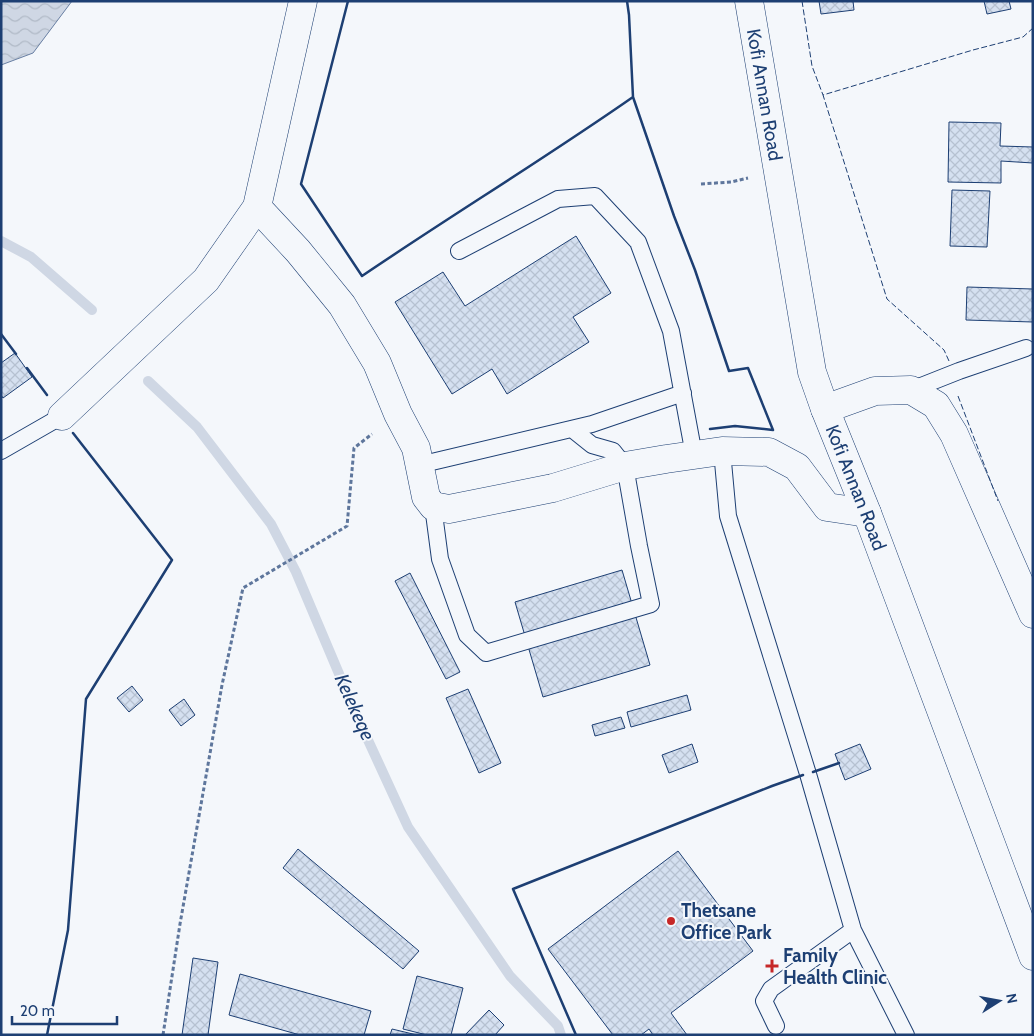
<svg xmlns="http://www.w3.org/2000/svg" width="1034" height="1036" font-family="Cabin,sans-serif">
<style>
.water{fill:url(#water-waves);stroke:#687fa3}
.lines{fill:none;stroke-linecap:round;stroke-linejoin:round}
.stream{stroke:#cfd7e4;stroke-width:10}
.building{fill:url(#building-cross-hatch);stroke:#1d3f73}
.service-casing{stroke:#1d3f73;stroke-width:18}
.minor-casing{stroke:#1d3f73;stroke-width:29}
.primary-casing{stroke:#1d3f73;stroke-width:29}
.path{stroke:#5e769c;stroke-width:3;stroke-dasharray:4 2.5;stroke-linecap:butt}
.service{stroke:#f4f7fb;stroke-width:16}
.minor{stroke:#f4f7fb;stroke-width:28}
.primary{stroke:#f4f7fb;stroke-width:28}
.fence{stroke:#1d3f73;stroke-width:1;stroke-dasharray:6 2.5;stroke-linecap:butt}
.wall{stroke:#1d3f73;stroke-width:2.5}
.poi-dot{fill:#c62828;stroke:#f4f7fb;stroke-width:2}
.labels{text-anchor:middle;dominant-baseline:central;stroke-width:4;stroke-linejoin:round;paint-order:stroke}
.street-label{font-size:19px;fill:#1d3f73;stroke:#f4f7fb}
.poi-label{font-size:19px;font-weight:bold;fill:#1d3f73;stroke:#f4f7fb;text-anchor:start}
.water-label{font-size:20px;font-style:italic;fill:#1d3f73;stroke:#f4f7fb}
</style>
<defs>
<pattern id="water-waves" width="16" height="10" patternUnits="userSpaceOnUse" patternTransform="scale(1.25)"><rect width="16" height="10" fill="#cfd7e4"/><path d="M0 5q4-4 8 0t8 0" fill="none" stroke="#b1bac7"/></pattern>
<pattern id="building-cross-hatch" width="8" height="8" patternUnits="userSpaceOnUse" patternTransform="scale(1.25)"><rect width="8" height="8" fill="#d5e0f0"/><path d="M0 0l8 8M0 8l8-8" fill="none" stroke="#b6c1d1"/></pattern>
</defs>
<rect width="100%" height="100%" fill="#f4f7fb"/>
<!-- water -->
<path class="water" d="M1,1H72L33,53L1,65Z"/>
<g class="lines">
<!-- stream -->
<path class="stream" d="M1,241L31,257L92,310
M148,381L197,427L271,524L296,572L356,714L408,827L510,976L558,1026L561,1035"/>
</g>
<!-- building -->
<path class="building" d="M819,1H853L854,10L821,14Z
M984,1H1009L1011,9L987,14Z
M949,122L1001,123L1000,146L1033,147V163L1001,161V183L948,182Z
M952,190L990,191L987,247L950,246Z
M576,236L611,293L573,317L589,342L507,394L492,369L452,394L395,302L443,272L465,306Z
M967,287L1033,289V322L966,320Z
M15,353L32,377L3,398L1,395V363Z
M622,570L650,665L543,697L515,602Z
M410,573L460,672L446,679L395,581Z
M132,686L143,700L129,712L117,698Z
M468,689L501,763L479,773L446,698Z
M687,695L691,710L631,727L627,712Z
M184,699L195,715L181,726L169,710Z
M621,717L625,728L595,736L592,725Z
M692,744L698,762L669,773L662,755Z
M860,744L871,769L845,780L835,754Z
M298,849L419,951L403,969L283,868Z
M678,851L753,951L671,1013L687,1035H653L649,1029L641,1035H613L548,949Z
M193,958L218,962L208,1035H182Z
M240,974L371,1011L364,1035H300L229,1015Z
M417,976L463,988L451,1035H427L403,1029Z
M489,1010L504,1025L495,1035H465Z
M392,1029L417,1035H390Z"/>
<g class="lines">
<defs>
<path id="service" d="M459,251L558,199L595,196L638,242L671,331L694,455
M911,390L959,371L1026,348
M1,451L62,416
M722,451L728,516L808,774L853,930L906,1035
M419,465L592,424L683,393
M433,506L440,559L467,635L486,653L651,604L639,546L625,466L613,451L592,445L572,429
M776,1026L764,1001L771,989L853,930"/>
<path id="minor" d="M257,207L298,251L342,305L377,363L398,414L416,448L426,497L433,506L449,509L553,488L625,466L666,459L722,451L769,452L797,467L827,507L867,513
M825,409L875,391L911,390L936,405L954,434L1033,614
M62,416L206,280L257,207L303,1"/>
<g id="primary">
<path id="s1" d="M749,1L812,372L825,409L867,513L1033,956"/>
</g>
</defs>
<!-- service casing -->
<use href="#service" class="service-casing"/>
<!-- minor casing -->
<use href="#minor" class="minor-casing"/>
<!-- primary casing -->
<use href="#primary" class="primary-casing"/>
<!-- path -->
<path class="path" d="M701,184L731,182L748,178
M163,1035L180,924L222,685L243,588L347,526L354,448L372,434"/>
<!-- service -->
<use href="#service" class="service"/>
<!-- minor -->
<use href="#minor" class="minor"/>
<!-- primary -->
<use href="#primary" class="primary"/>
<!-- fence -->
<path class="fence" d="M802,1L812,66L823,95
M949,361L944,350L887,299L823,95L973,50L1023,37L1033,28
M958,396L998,501"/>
<!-- wall -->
<path class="wall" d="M348,1L301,184L362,276C452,215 544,159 633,97L629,15L627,1
M633,97L674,216L695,270L729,371L748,368L773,430L735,426L710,429
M1,334L16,354
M27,368L47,395
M813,772L839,763
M47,1035L68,930L86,699L172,560L73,433
M576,1035L513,889L772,786L803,775"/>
</g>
<!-- markers -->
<g class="poi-dot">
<circle cx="671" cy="921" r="5"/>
<path d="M769.5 958.5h5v5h5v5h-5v5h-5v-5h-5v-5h5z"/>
</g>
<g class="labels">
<!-- street labels -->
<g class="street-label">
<text stroke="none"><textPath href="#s1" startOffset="95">Kofi Annan Road</textPath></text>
<text stroke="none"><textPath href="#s1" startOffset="500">Kofi Annan Road</textPath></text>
</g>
<!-- poi labels -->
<g class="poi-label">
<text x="681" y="910">Thetsane<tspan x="681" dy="22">Office Park</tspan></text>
<text x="783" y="955">Family<tspan x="783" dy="22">Health Clinic</tspan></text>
</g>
<!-- water labels -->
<g class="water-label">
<text transform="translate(355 707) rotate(66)">Kelekeqe</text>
</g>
</g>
<!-- border -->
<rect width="1034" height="1036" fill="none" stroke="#1d3f73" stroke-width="5"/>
<!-- north arrow -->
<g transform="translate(999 1001) rotate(79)" stroke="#f4f7fb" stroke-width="4" paint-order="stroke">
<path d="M0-4L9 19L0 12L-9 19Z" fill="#1d3f73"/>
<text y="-8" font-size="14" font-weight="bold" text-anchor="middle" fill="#1d3f73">N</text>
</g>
<!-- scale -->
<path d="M12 1016v8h105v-8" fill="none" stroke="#1d3f73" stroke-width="2.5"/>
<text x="20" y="1016" font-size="15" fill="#1d3f73" stroke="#f4f7fb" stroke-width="4" paint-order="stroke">20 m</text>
</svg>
